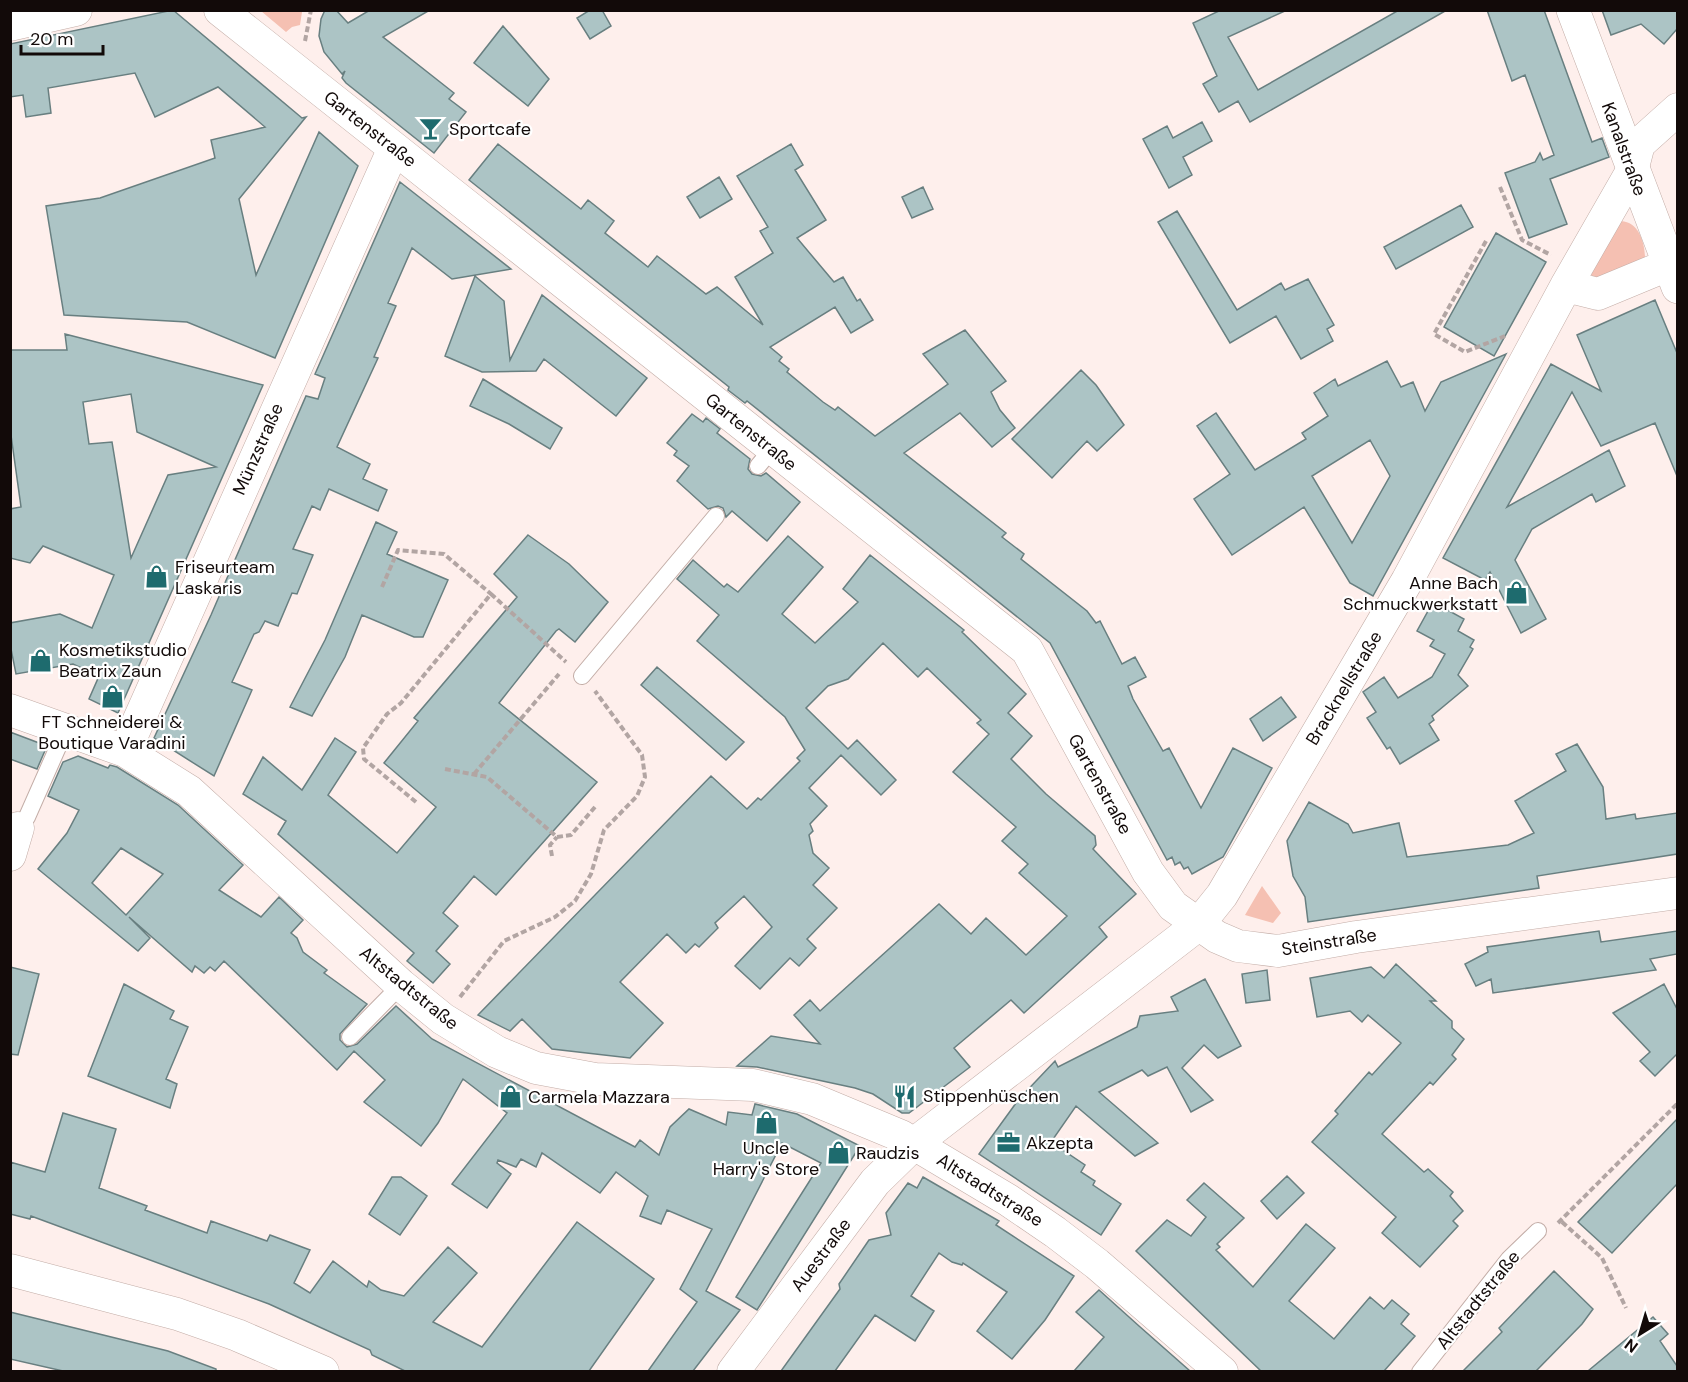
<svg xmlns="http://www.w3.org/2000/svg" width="1688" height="1382" font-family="'DM Sans',sans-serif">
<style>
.green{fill:#f5c0b2}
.building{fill:#acc4c5;stroke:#687f80;stroke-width:1.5;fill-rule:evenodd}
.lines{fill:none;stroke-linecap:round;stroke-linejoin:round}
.lane-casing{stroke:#c3ada7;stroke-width:18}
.street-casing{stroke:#c3ada7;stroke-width:33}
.secondary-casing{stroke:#c3ada7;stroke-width:34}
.path{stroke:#b2a5a3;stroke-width:4;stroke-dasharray:6 3;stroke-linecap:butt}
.lane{stroke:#fff;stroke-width:16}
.street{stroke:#fff;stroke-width:32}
.secondary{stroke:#fff;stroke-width:33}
.labels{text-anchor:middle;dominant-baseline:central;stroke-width:4.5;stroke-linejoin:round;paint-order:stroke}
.street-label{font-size:18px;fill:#120a09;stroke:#fff}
.poi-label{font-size:18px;fill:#120a09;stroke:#fff;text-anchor:start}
</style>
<rect width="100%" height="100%" fill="#feefec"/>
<!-- green -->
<path class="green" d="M261,11H300L302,12L300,25L292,27L286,32Z
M1621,221C1639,222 1645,243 1645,258L1600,283L1592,279L1591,273L1615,224Z
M1262,886L1281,913L1273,923L1245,915Z"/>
<!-- building -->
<path class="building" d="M173,10L302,118L306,117L239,199L256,275L319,132L358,166L275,358L187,322L64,315L46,206L100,198L215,158L211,140L265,127L218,87L155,117L135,73L48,88L51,113L26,117L23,95L10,97V44Z
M325,10H336L348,23L370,10H430L383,37L454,93L449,99L466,112L434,153L346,83L342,78L345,71L342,74L324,52L319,36L321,19Z
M590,10H602L611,26L590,39L577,18Z
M1221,10H1287L1228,37L1258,90L1399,10H1447L1250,122L1238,101L1219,112L1203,84L1217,76L1193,23Z
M1487,10H1544L1592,142L1602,138L1609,157L1550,179L1567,224L1529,238L1505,173L1535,162L1540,153L1543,160L1554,155L1525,75L1512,81Z
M1602,10H1677V29L1664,44L1641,24L1611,35Z
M503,26L549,79L528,106L474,63Z
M1202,122L1212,141L1183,157L1192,175L1169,188L1143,139L1167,126L1173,138Z
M498,144L581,209L588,200L614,221L605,233L648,267L657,256L706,294L717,287L763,325L735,277L773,253L760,231L768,227L737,176L791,144L803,165L795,170L826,220L797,238L834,282L843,277L857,301L860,299L873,320L851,333L835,307L770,347L782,357L779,361L789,369L787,372L823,402L835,410L838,407L875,436L948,384L923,354L965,330L1006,381L991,392L1000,410L1015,428L992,447L960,413L904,453L1006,533L1002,537L1024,554L1021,559L1087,611L1096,623L1100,621L1122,664L1135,657L1146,677L1128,686L1133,699L1163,751L1169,748L1201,808L1233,748L1272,768L1223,857L1192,874L1188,867L1184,869L1180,862L1175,865L1172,857L1167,860L1050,643L747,401L745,403L728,390L729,387L469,180Z
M719,177L732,199L700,218L687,197Z
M400,182L511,269L452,279L412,248L388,303L396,306L374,357L378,358L337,447L370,464L363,479L387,490L378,511L329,489L320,510L312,506L293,549L313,555L297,594L292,593L278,626L265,621L259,632L254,634L232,682L252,690L214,776L154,738L211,615L306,396L318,399L325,378L315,374Z
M923,187L933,209L912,218L902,197Z
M1461,205L1473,227L1396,269L1384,247Z
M1177,211L1237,310L1281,283L1285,290L1308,279L1334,325L1327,329L1333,341L1301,359L1276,316L1230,343L1158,222Z
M1496,233L1546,262L1494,356L1444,327Z
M475,276L504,301L510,360L542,295L647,378L616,416L544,359L536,371L482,372L445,356Z
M1655,300L1677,353V476L1655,423L1601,446L1572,392L1507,507L1609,450L1625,486L1596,502L1592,494L1532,529L1515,560L1546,619L1521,633L1490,572L1485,580L1443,558L1551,364L1601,391L1577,335Z
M65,334L263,385L118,713L89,699L99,676L73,664L16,674L10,644V623L60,614L92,628L114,575L43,546L30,563L10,558V509L21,507L10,428V350H67ZM131,394L137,432L216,467L168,475L131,558L112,442L89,444L83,402Z
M1506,354L1373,596L1350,583L1304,507L1232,555L1194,499L1230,474L1197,426L1216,413L1255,470L1306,439L1302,433L1328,416L1314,393L1335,379L1338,386L1387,361L1401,387L1413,382L1425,411L1441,382ZM1370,440L1390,476L1352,543L1312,476Z
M1081,370L1096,385L1124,425L1097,451L1087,441L1052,478L1012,439Z
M483,379L562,428L550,449L509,424L470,406Z
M692,414L703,422L706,418L720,429L717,433L750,459L748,469L752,474L761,476L766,473L800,502L767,541L732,511L726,517L723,508L718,506L708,509L677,481L689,466L674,455L677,451L667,443Z
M376,522L397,532L387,554L448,580L423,637H414L362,615L345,657L312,716L290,707L325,640Z
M528,535L569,564L608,602L575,642L559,629L556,631L499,703L597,782L496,895L474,876L443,913L458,926L436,951L450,964L433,983L407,961L414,953L278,834L286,821L243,794L263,757L302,790L335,738L356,752L328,795L397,853L436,807L384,763L418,721L414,718L517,597L494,574Z
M788,536L823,567L782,614L815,643L858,602L843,589L870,555L964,630L962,632L1026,694L1008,713L1032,736L1011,759L1046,794L1095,836L1096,845L1093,849L1136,894L1099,927L1107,937L1024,1013L1011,1000L954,1048L970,1067L909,1113H902L873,1094L855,1088L757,1067L737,1066L771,1036L820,1044L794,1015L810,1000L820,1011L939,904L971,934L986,918L1026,955L1067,916L1019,873L1028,864L1002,841L1016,827L953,772L989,734L977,723L981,720L927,668L918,677L883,643L848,679L828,686L806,708L848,749L857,740L896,780L881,795L841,755L809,788L827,806L810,824L813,831L809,835L813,853L829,868L813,885L837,908L807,939L816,948L799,966L790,958L760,989L735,966L772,927L744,896L715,923L718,928L699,947L695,944L686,953L667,934L620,982L663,1023L630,1058L552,1049L522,1019L510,1031L478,1015L711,776L747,809L758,798L761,800L800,761L797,758L805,750L785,717L697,641L719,615L677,579L693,560L724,587L727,584L738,592Z
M1433,602L1464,619L1458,631L1474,640L1470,647L1473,649L1458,675L1468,686L1432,716L1434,720L1429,724L1439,740L1400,764L1390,747L1387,749L1367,718L1376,712L1363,692L1384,677L1398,698L1432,677L1445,654L1430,646L1434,640L1417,631Z
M657,667L744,742L726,760L641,685Z
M1281,697L1296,717L1263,741L1250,719Z
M10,732L47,746L37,769L10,759Z
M1577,744L1603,787L1606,819L1635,814L1636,819L1677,813V854L1537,876L1539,888L1308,922L1305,897L1293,876L1287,841L1309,802L1348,824L1353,833L1399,823L1407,857L1508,845L1534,833L1515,801L1566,771L1556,754Z
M78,756L108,768L110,765L117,767L178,805L243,865L219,890L261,917L279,897L303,920L291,933L297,938L303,952L327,970L324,973L367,1004L340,1034V1040L347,1047L357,1044L396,1006L432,1039L635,1147L640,1140L659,1155L670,1127L689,1109L726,1125L728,1112L752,1115L755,1104L797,1114L860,1146L757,1310L736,1297L821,1163L782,1143L706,1291L740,1310L693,1371H648L697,1302L680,1289L712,1229L667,1210L661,1224L640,1216L648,1196L616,1172L600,1193L542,1153L536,1167L521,1159L516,1167L498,1160L497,1163L511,1174L487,1208L452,1184L507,1113L463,1079L438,1123L421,1146L364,1102L385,1080L354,1051L337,1070L224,961L215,971L210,967L204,973L195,966L192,972L129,917L150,938L138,951L38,869L67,833L79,810L48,796L63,762ZM121,848L163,874L126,915L92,883Z
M1599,931L1601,942L1677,931V954L1650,959L1656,970L1493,993L1491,979L1476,986L1465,964L1488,952L1487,947Z
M1396,964L1436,1001H1430L1452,1021V1028L1464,1039L1452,1055L1456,1059L1433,1085L1430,1082L1382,1134L1424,1172L1428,1169L1453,1192L1450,1196L1463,1211L1453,1221L1458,1226L1420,1267L1382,1233L1396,1217L1312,1142L1338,1114L1335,1111L1369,1072L1372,1075L1401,1043L1368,1015L1362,1022L1350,1011L1317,1017L1310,978L1371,967L1384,978Z
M10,967L39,974L18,1055L10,1054Z
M1267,970L1270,1000L1246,1003L1242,974Z
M1205,979L1241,1046L1218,1058L1204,1045L1182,1068L1213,1100L1191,1112L1167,1067L1148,1076L1142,1070L1099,1092L1158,1143L1135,1156L1076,1106L1051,1142L1085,1165L1081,1172L1095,1181L1093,1185L1121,1204L1101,1235L979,1154L1019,1099L1055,1061L1058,1067L1137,1027L1140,1016L1178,1011L1171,997Z
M124,984L174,1011L170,1019L188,1027L166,1079L177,1084L170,1108L88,1076Z
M1664,984L1677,1009V1054L1655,1076L1640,1061L1650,1052L1613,1013Z
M63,1113L116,1129L99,1188L147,1206L145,1210L207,1233L211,1221L267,1241L270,1235L310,1250L294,1283L310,1293L333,1261L367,1287L369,1281L381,1290L404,1296L448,1247L477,1273L433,1322L482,1347L577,1222L654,1279L589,1371H405L372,1355L370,1350L269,1304L31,1216L30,1219L10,1214V1162L45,1172Z
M1677,1119V1184L1612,1253L1578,1222Z
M1287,1176L1304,1193L1277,1219L1261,1201Z
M392,1177H401L427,1196L400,1235L369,1214Z
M923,1177L999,1221L996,1225L1074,1276L1045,1320L1012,1359L977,1331L1007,1292L963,1263L962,1265L952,1262L939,1253L911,1296L934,1311L915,1341L875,1315L835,1371H781L840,1289L839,1284L869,1240L891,1235L886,1213L908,1183L917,1188Z
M1204,1183L1244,1218L1217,1244L1220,1247L1216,1250L1253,1287L1306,1224L1335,1248L1289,1301L1334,1339L1370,1297L1384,1309L1392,1300L1409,1314L1401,1324L1415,1336L1384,1371H1261L1136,1251L1167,1220L1191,1236L1206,1217L1187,1200Z
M1554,1271L1593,1309L1582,1324L1536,1371H1463L1502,1332L1499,1328Z
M1099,1290L1139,1326L1190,1371H1074L1104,1337L1076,1312Z
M10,1312L168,1351L216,1369V1371H63L10,1359Z
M1653,1317L1668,1334L1660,1341L1677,1366V1371H1588Z"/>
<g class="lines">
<defs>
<path id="lane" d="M758,466L772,449
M582,676L716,516
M18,828L27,817L65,731
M350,1037L401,985
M1420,1372L1509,1259L1538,1231"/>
<path id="street" d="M220,10L1027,650L1148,872L1173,906L1217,937L1238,946L1278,951L1356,937L1678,893
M10,25L76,10
M1566,286L1598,294L1668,265
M10,710L125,751L189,791L401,985L443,1019L497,1052L536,1068L595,1079L753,1085L812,1099L901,1136L1008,1200L1055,1232L1097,1264L1222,1372
M125,751L394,148
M10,855L18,828
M10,1270L177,1314L237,1335L323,1372
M733,1372L875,1182L915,1143L1198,925L1222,895L1407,581L1566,286L1632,171L1639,144L1678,109"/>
<path id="secondary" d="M1573,10L1678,287"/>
</defs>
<!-- lane casing -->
<use href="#lane" class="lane-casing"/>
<!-- street casing -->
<use href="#street" class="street-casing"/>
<!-- secondary casing -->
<use href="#secondary" class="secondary-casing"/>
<!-- path -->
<path class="path" d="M305,41L311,10
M1500,187L1522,240L1551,255
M1486,241L1434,334L1465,352L1505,336
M382,587L398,550L444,554L491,594
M445,769L487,777L557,837L571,835L595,807
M474,774L559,674
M416,802L364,759L363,748L387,714L401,703L491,594L566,662
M552,856L550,845L557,837
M460,997L504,941L555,917L575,901L591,874L604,830L637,796L645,777L642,755L595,691
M1562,1222L1602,1258L1626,1308
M1558,1223L1678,1103"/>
<!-- lane -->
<use href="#lane" class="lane"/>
<!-- street -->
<use href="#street" class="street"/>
<!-- secondary -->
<use href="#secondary" class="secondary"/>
</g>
<!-- icons -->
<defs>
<symbol id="bar-bare" viewBox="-9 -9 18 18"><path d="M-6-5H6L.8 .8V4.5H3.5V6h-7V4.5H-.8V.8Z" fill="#1e6b6e" stroke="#fff" stroke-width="2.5" paint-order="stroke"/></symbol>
<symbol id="shop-bare" viewBox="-9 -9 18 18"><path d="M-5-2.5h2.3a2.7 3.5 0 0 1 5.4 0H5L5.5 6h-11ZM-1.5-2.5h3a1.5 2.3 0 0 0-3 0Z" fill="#1e6b6e" stroke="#fff" stroke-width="2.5" paint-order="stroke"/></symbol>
<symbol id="restaurant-bare" viewBox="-9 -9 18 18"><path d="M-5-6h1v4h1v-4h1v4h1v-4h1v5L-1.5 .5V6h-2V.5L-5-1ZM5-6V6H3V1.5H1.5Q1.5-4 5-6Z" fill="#1e6b6e" stroke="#fff" stroke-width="2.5" paint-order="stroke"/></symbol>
<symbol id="office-bare" viewBox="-9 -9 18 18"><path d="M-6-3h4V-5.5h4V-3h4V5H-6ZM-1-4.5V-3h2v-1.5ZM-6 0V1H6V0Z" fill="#1e6b6e" stroke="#fff" stroke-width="2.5" paint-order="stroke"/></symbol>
</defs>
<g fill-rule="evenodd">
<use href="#bar-bare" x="414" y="112" width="33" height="33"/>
<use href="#shop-bare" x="140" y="560" width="33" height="33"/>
<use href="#shop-bare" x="1500" y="576" width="33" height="33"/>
<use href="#shop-bare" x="24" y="644" width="33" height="33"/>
<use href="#shop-bare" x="96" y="680" width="33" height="33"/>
<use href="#restaurant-bare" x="888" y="1080" width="33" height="33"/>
<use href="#shop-bare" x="494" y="1080" width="33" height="33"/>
<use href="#shop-bare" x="750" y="1106" width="33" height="33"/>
<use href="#office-bare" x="992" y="1126" width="33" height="33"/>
<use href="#shop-bare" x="822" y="1136" width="33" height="33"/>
</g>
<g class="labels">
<!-- street labels -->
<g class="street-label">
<text transform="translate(370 129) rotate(38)">Gartenstraße</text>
<text transform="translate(1624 149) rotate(70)">Kanalstraße</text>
<text transform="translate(751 432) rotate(39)">Gartenstraße</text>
<text transform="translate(258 449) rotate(-66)">Münzstraße</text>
<text transform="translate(1344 688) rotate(-59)">Bracknellstraße</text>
<text transform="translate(1100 784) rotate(61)">Gartenstraße</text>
<text transform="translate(1329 942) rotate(-9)">Steinstraße</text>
<text transform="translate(409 988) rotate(39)">Altstadtstraße</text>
<text transform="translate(990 1190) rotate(32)">Altstadtstraße</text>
<text transform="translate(821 1255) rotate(-53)">Auestraße</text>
<text transform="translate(1478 1300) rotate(-51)">Altstadtstraße</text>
</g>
<!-- poi labels -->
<g class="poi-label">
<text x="449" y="129">Sportcafe</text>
<text x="175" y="567">Friseurteam<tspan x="175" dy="21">Laskaris</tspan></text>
<text x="1498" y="583" text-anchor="end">Anne Bach<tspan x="1498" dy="21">Schmuckwerkstatt</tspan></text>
<text x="59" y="650">Kosmetikstudio<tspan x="59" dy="21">Beatrix Zaun</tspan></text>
<text x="112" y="722" text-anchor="middle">FT Schneiderei &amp;<tspan x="112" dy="21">Boutique Varadini</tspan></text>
<text x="923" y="1096">Stippenhüschen</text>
<text x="528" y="1097">Carmela Mazzara</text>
<text x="1026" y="1143">Akzepta</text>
<text x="766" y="1148" text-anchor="middle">Uncle<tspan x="766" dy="21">Harry's Store</tspan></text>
<text x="856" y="1153">Raudzis</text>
</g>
</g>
<!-- border -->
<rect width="1688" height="1382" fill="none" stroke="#120a09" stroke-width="24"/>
<!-- north arrow -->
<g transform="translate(1640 1334) rotate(217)" stroke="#ffffff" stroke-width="4.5" paint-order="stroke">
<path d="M0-4.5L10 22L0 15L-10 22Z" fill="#120a09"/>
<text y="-9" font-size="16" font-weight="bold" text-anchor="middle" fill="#120a09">N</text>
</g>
<!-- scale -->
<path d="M21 45v9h82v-9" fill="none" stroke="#120a09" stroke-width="3"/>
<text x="30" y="45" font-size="18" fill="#120a09" stroke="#ffffff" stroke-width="4.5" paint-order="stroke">20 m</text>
</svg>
